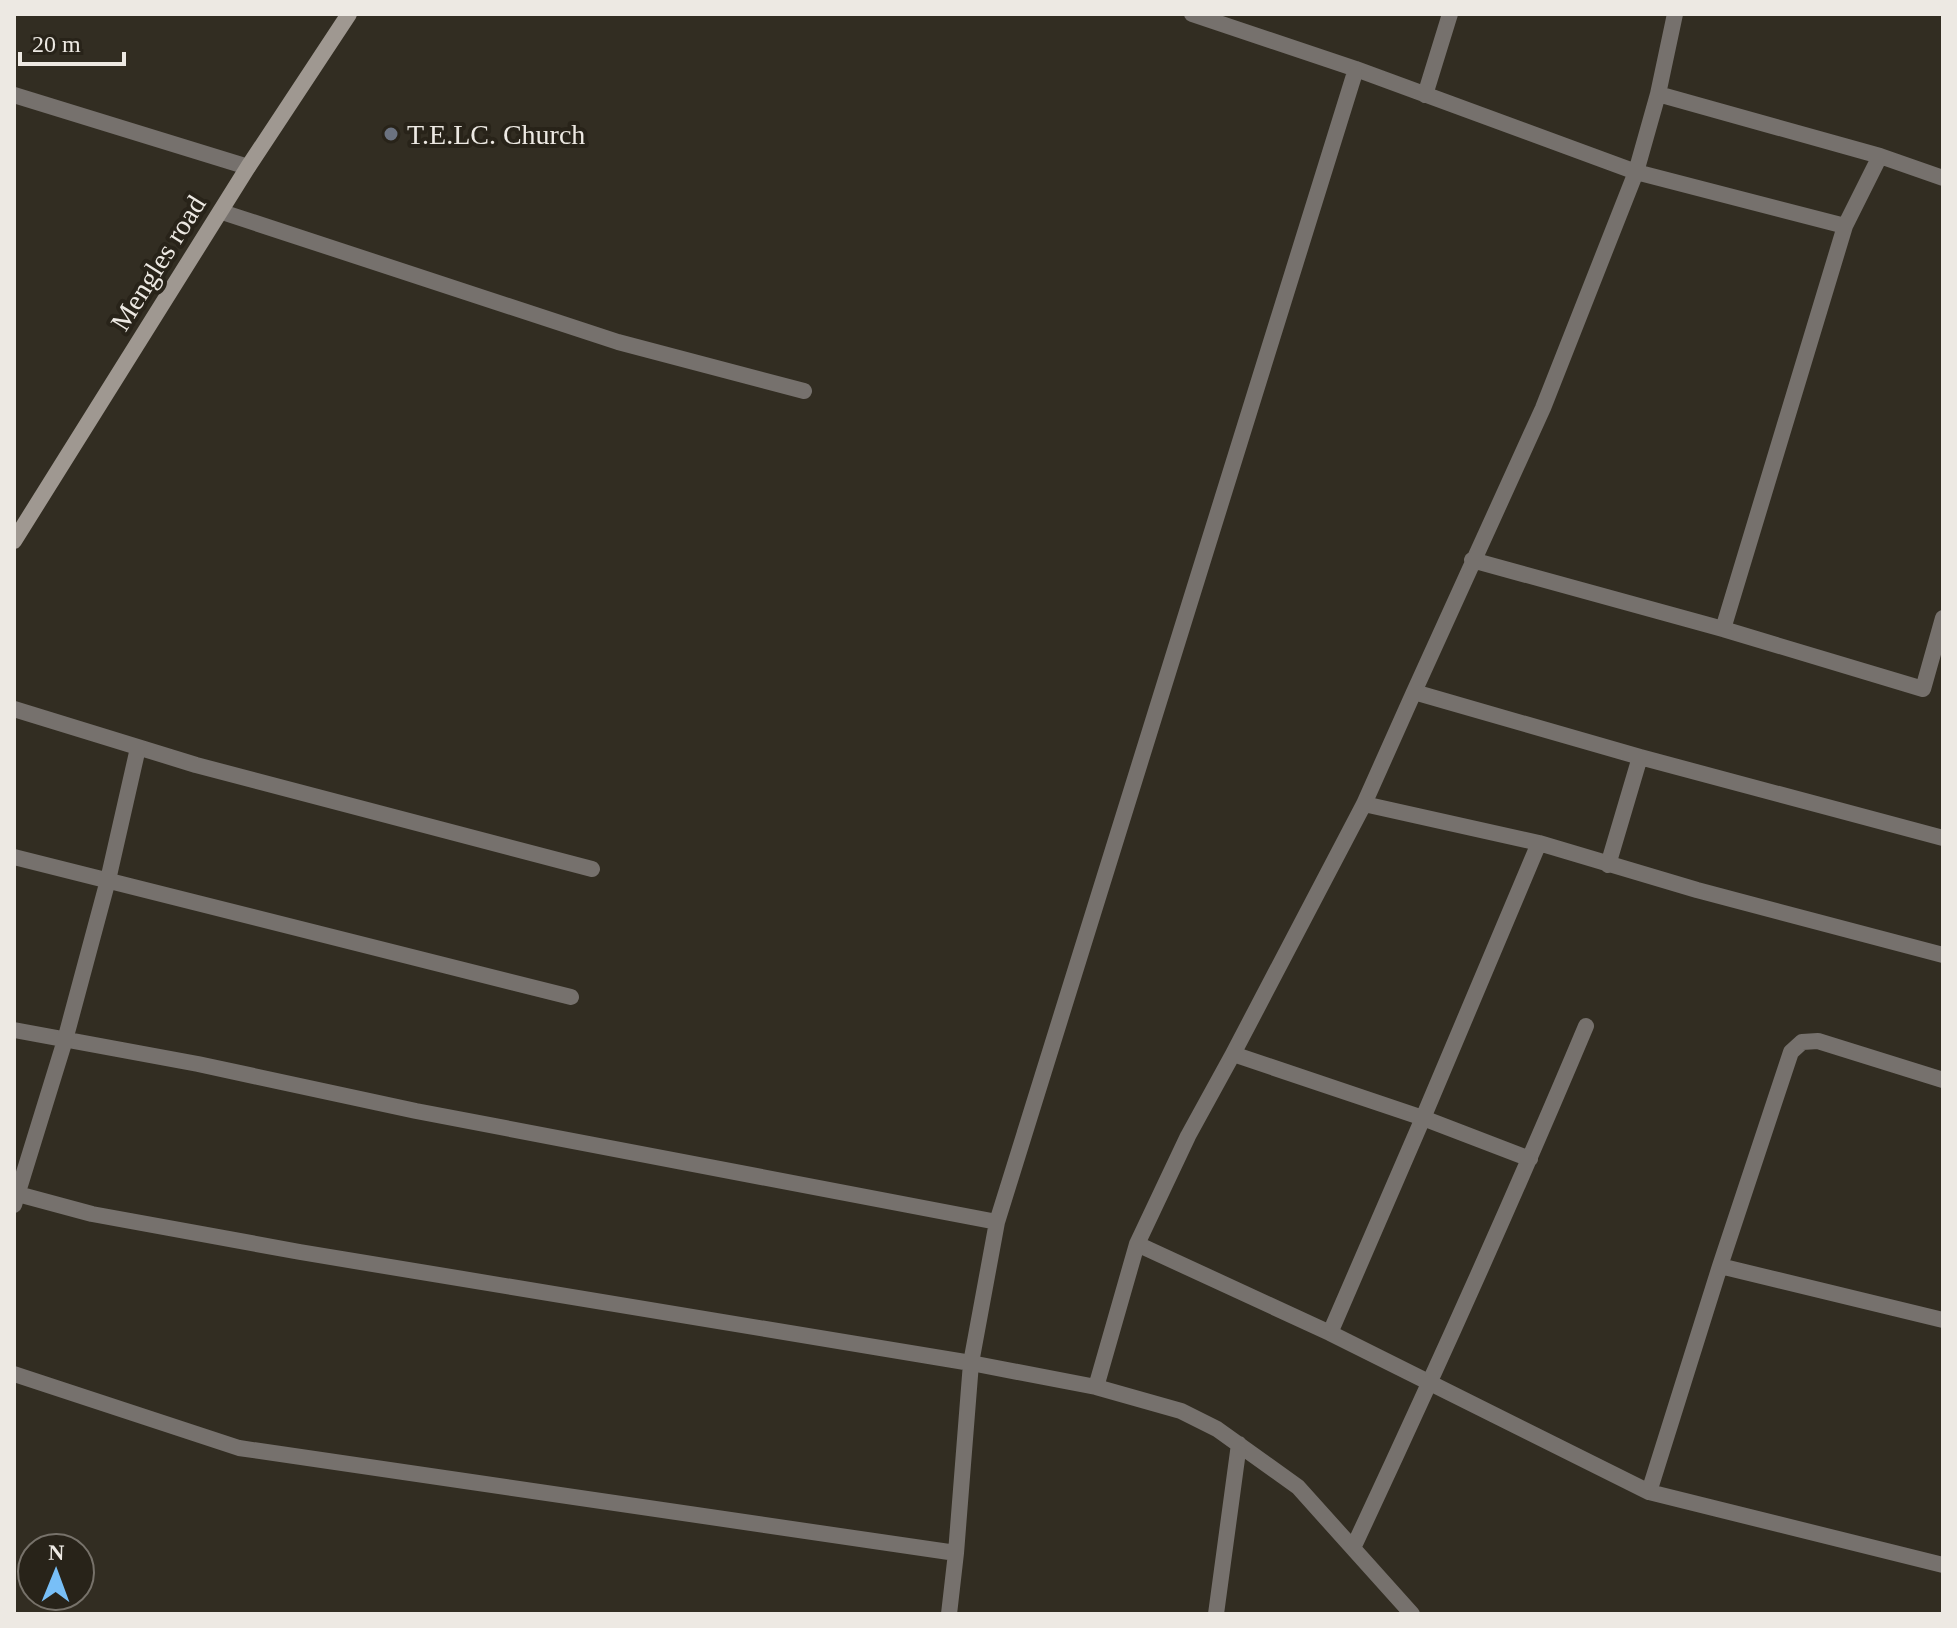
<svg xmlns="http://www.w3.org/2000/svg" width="1957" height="1628" font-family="Georgia,serif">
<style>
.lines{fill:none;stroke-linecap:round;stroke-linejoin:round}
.minor{stroke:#76716d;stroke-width:16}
.tertiary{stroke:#76716d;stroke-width:16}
.secondary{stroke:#9f9891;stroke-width:16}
.worship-dot{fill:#6b7280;stroke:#282319;stroke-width:3}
.labels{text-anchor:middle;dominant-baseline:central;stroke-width:8;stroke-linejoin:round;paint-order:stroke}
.poi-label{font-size:28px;fill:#ede9e3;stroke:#282319;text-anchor:start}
.street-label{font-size:28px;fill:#ede9e3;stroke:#282319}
</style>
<rect width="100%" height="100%" fill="#322d22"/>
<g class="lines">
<!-- minor -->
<path class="minor" d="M1192,14L1356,69L1636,172L1658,94L1880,156L1943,178
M1356,69L997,1222L971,1363L1096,1387L1137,1244L1188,1136L1233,1054L1364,804L1414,692
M1658,94L1675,14
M1425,95L1450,14
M222,212L618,342L804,391
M1845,226L1636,172L1543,408L1414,692L1640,757L1943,838
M1472,560L1723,629L1923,689L1943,618
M1723,629L1845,226L1880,156
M14,709L196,765L592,869
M1364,804L1539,843L1697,890L1943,955
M14,857L571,997
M1608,865L1640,757
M14,1030L198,1064L416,1111L997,1222
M1233,1054L1423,1118L1530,1159
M1943,1080L1818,1041L1802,1042L1791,1052L1720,1266L1649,1492L1943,1565
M14,1193L92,1214L300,1252L971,1363L956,1553L949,1614
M14,1205L65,1040L108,880L138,748
M1137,1244L1330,1333L1649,1492
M1720,1266L1943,1320
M1330,1333L1423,1118L1539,843
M14,1374L239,1448L956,1553
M1096,1387L1181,1411L1217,1429L1298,1487L1412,1614
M1353,1548C1434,1375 1512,1202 1586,1026
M1216,1614L1239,1444"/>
<!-- tertiary -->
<path class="tertiary" d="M14,95L248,167"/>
<!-- secondary -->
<path class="secondary" d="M14,541L248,167L349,14"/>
</g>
<!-- markers -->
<circle class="worship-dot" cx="391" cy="134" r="8"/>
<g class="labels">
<!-- poi labels -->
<g class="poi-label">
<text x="407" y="134">T.E.LC. Church</text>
</g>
<!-- street labels -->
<g class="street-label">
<text transform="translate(158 263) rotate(-58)">Mengles road</text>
</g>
</g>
<!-- border -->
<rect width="1957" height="1628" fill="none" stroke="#ede9e3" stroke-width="32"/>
<!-- north arrow -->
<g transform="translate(56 1572) rotate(1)"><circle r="38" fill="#282319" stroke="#77726a" stroke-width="2"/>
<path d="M0-6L14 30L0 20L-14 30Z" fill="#78bff7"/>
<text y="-12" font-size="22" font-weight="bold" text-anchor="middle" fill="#ede9e3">N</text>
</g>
<!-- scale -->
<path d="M20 52v12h104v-12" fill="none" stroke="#ede9e3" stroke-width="4"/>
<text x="32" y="52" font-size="24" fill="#ede9e3" stroke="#282319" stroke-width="6" paint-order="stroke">20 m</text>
</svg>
